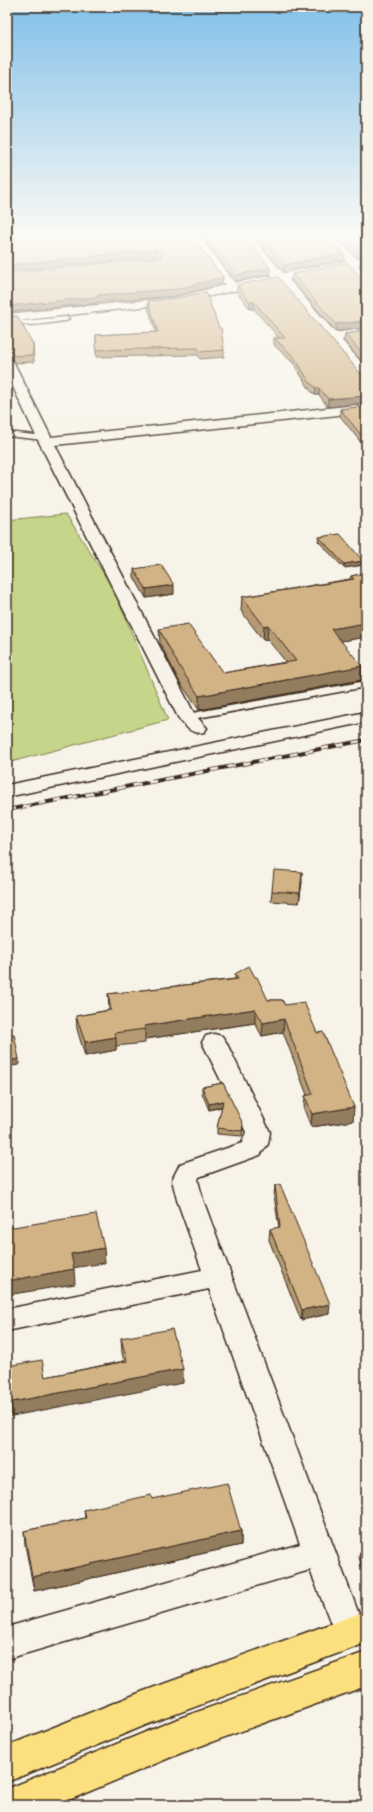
<svg xmlns="http://www.w3.org/2000/svg" width="373" height="1812" font-family="'Shantell Sans',sans-serif">
<style>
.green{fill:#c5d589;stroke:#808054}
.lines{fill:none;stroke-linecap:round;stroke-linejoin:round}
.lane-casing{stroke:#3b2a1e;stroke-width:3}
.street-casing{stroke:#3b2a1e;stroke-width:3}
.secondary-casing{stroke:#3b2a1e;stroke-width:3}
.primary-casing{stroke:#3b2a1e;stroke-width:3}
.lane{fill:#f7f3e8;fill-rule:evenodd}
.street{fill:#f7f3e8;fill-rule:evenodd}
.secondary{fill:#f7f3e8;fill-rule:evenodd}
.primary{fill:#fce080;fill-rule:evenodd}
.rail-casing{stroke:#3b2a1e;stroke-width:4}
.rail{stroke:#f7f3e8;stroke-width:2.5;stroke-dasharray:8;stroke-linecap:butt}
.wall{fill:#b59a73;stroke:#3b2a1e}
.shaded-wall{fill:#937d5e;stroke:#3b2a1e}
.building{fill:#d2b386;stroke:#3b2a1e}
</style>
<rect width="100%" height="100%" fill="#f7f3e8"/>
<filter id="ink" filterUnits="userSpaceOnUse"><feTurbulence type="fractalNoise" baseFrequency=".025" numOctaves="2"/><feDisplacementMap in="SourceGraphic" scale="8" xChannelSelector="R" yChannelSelector="G"/><feConvolveMatrix kernelMatrix="1 2 1 2 8 2 1 2 1" color-interpolation-filters="sRGB"/></filter>
<g filter="url(#ink)">
<!-- green -->
<path class="green" d="M66,514L114,590L168,720L7,763V520Z"/>
<g class="lines">
<defs>
<path id="lane" d="M14,315L24,321L66,317L69,319L66,321C50,322 23,331 11,317Z
M7,432L44,436L48,438L44,440L7,436Z
M366,681V687L187,720L182,717L187,714Z"/>
<path id="street" d="M189,236H199L235,283L345,261L346,259L323,236H334L357,259L366,257V263L357,265L366,274V284L362,283L347,267L177,303L7,322V314L177,297L225,285Z
M366,329V337L332,341L326,337L332,333Z
M7,357L13,361L51,437L366,404V412L55,445L195,715L207,728L204,732C192,735 185,727 178,717L37,438L7,374Z
M366,712V722L7,797V785Z
M214,1034L222,1036L226,1042L270,1132L268,1144L260,1155L199,1177L198,1180L203,1200L366,1633L361,1644L350,1648L339,1644L310,1570L7,1659V1627L300,1544L209,1289L7,1331V1309L202,1270L177,1200L172,1180L180,1164L242,1143L246,1132L202,1042L206,1036Z"/>
<path id="secondary" d="M239,236H251L366,368V380L361,379Z"/>
<path id="primary" d="M366,1611V1643L146,1725L7,1782V1746L144,1691Z
M366,1652V1686L181,1753L57,1805H7V1789L180,1718Z"/>
</defs>
<!-- lane casing -->
<use href="#lane" class="lane-casing"/>
<!-- street casing -->
<use href="#street" class="street-casing"/>
<!-- secondary casing -->
<use href="#secondary" class="secondary-casing"/>
<!-- primary casing -->
<use href="#primary" class="primary-casing"/>
<!-- lane -->
<use href="#lane" class="lane"/>
<!-- street -->
<use href="#street" class="street"/>
<!-- secondary -->
<use href="#secondary" class="secondary"/>
<!-- primary -->
<use href="#primary" class="primary"/>
<defs>
<path id="rail" d="M7,810L366,740"/>
</defs>
<!-- rail casing -->
<use href="#rail" class="rail-casing"/>
<!-- rail -->
<use href="#rail" class="rail"/>
</g>
<!-- wall -->
<path class="wall" d="M191,236L223,277L222,284L177,296L98,302V303L7,312L160,258L156,257L7,271Z
M201,236H244L270,268V274L236,281Z
M253,236H327L344,253V260L284,272Z
M335,236H366L357,257Z
M366,258V272L360,266V259Z
M292,274L361,277L336,331L292,280Z
M237,285L360,373L328,407L319,395H315L310,390L294,364L274,345V338H279L254,309H250L237,292Z
M148,301L224,350V357L200,359L198,355L96,357V335L156,332L148,308Z
M7,316L33,344L34,362L16,363L7,356Z
M366,331V366L344,341L345,334Z
M366,406V449L340,416V409Z
M319,537L363,561V565L344,568L318,541Z
M134,569L174,594L146,598L134,577Z
M366,573V637L341,641L361,680L199,710L179,681L160,643L159,629L223,673L286,662L267,639L263,640L241,611L242,597L350,579L351,576Z
M302,882L299,903L271,901L272,891Z
M235,974L268,1000H282L353,1121L311,1127L304,1109L305,1096L307,1095L283,1032L262,1036L255,1023L145,1039V1043L116,1046V1050L85,1056L77,1029L76,1016L109,1010L108,994L235,979Z
M7,1076L8,1091H7Z
M223,1083L243,1130L242,1136L217,1134V1128L222,1107L209,1110L202,1093V1087Z
M275,1186L329,1314L301,1320L269,1240L270,1229L279,1228L274,1196Z
M121,1338L183,1383L45,1377L124,1361L122,1353Z
M152,1499L241,1531V1545L34,1591L25,1545L24,1531L85,1518L84,1510Z
M366,1551V1574H363L359,1557L360,1552Z"/>
<!-- shaded-wall -->
<path class="shaded-wall" d="M7,236H43L7,238Z
M156,250V257L7,271V265Z
M366,250V256L357,257L358,251Z
M344,253V260L284,272V265Z
M270,268V274L236,281V275Z
M223,277L222,284L177,296L98,302V303L7,312V306L97,295Z
M250,302H254V309H250Z
M366,321V328L336,331V324Z
M316,388H319V395H315Z
M366,396V403L328,407V399Z
M363,561V565L344,568V564Z
M174,585V594L146,598V589Z
M366,623V637L330,643L331,629Z
M268,625L267,639L263,640L264,626Z
M362,666L361,680L199,710V696Z
M302,872V882L299,903L300,893Z
M255,1009V1023L145,1039V1029L144,1026Z
M284,1019L283,1032L262,1036L263,1023Z
M116,1037V1050L85,1056V1042Z
M19,1059V1065L7,1067V1061Z
M223,1101V1106L209,1110V1104Z
M354,1107L353,1121L311,1127L312,1114Z
M104,1248L105,1263L72,1268L71,1254Z
M74,1269L75,1284L7,1295V1281Z
M330,1304L329,1314L301,1320L302,1310Z
M183,1369V1383L7,1417V1403Z
M241,1531V1545L34,1591L32,1577Z"/>
<!-- building -->
<path class="building" d="M73,236H191L223,277L177,289L97,295L98,297L7,306V273L160,258L162,254L160,251L156,250L7,265V241Z
M205,236H244L270,268L236,275Z
M258,236H327L344,253L284,265Z
M342,236H366V250L358,251Z
M366,258V265L360,259Z
M347,262L361,277L366,278V321L336,324L292,274Z
M278,277L360,373L366,374V396L328,399L319,388H316L310,383L294,357L274,338H285L254,302H250L237,285Z
M206,292L219,328H221L224,350L200,352L198,348L96,350V335L158,332L148,301L177,298Z
M7,316H17L33,344V355L15,356L7,349Z
M366,331V358L345,334Z
M366,406V441L340,409Z
M340,534L363,561L344,564L319,537Z
M161,565L174,585L146,589L134,569Z
M366,573V623L331,629L362,666L199,696L179,666L159,629L188,624L223,673L296,661L268,625L264,626L242,597L354,579L351,576Z
M274,870L302,872L300,893L272,891Z
M249,966L255,977H257L268,1000H282L285,1005L304,1002L317,1033L323,1032L354,1107L312,1114L305,1096L313,1094L284,1019L263,1023L255,1009L144,1026L145,1029L114,1033L116,1037L85,1042L76,1016L111,1010L108,994L238,979L235,974Z
M14,1034L19,1059L7,1061V1035Z
M223,1083L243,1124L242,1131L217,1128L223,1101L209,1104L202,1087Z
M280,1184L330,1304L302,1310L270,1229L280,1227L275,1186Z
M96,1214L104,1248L71,1254L74,1269L7,1281V1228Z
M172,1329L183,1369L7,1403V1366L42,1360L45,1377L127,1361L121,1338Z
M227,1483L241,1531L32,1577L24,1531L86,1518L84,1510L151,1495L152,1499Z
M366,1551V1568H364L360,1552Z"/>
</g>
<!-- sky -->
<linearGradient id="sky" x2="0" y2="1"><stop stop-color="#82c0e9"/><stop offset="0.48" stop-color="#fbfaf5"/><stop offset="1" stop-color="#fbfaf5" stop-opacity="0"/></linearGradient>
<rect width="373" height="489" fill="url(#sky)"/>
<!-- margin -->
<rect width="373" height="1812" fill="none" stroke="#f7f3e8" stroke-width="24"/>
<rect x="12" y="12" width="349" height="1788" fill="none" stroke="#3b2a1e" stroke-width="1.5" filter="url(#ink)"/>
</svg>
